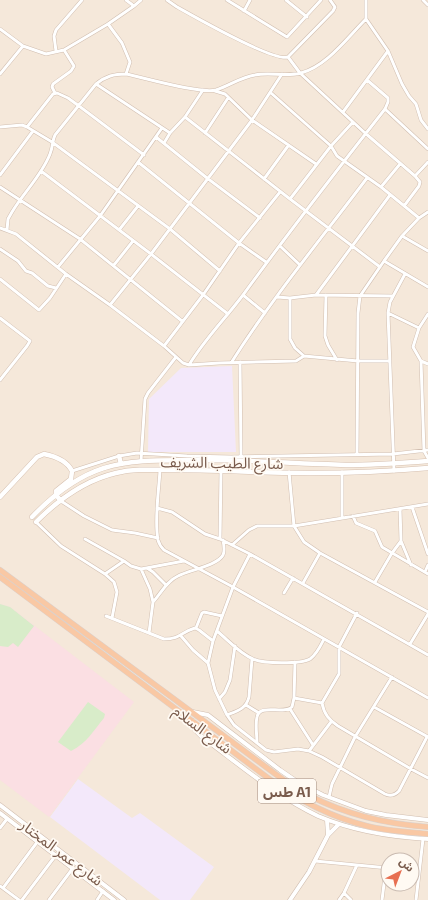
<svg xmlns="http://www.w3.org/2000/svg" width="428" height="900" font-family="'Exo 2','Noto Sans Arabic',sans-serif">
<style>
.residential{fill:#f5e8da;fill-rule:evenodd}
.education{fill:#f3e8fa}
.medical{fill:#fbdfe3}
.green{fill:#d8ecc9}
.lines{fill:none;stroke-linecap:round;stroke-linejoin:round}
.minor-casing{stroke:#d1beb0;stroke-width:4}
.tertiary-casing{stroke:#d1beb0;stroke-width:5}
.secondary-casing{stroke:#d6c0b0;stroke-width:5.5}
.trunk-casing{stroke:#dad1cd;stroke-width:6}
.minor{stroke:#fff;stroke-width:3}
.tertiary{stroke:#fff;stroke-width:4}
.secondary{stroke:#fff;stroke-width:4.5}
.trunk{stroke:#f9c8a4;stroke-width:5}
.labels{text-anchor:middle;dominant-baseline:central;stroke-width:3.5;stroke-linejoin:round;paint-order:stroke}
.shield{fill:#fffaf3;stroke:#a28b7f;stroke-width:1}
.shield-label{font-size:14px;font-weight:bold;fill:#7a5c4d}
.street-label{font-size:15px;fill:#7a5c4d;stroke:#fffaf3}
</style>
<rect width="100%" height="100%" fill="#fdf6ec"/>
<!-- residential -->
<path class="residential" d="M0,0H428V900H0ZM388,860H412V884H388Z"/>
<!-- education -->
<path class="education" d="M232,366L236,452H148L149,399L181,368Z
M78,779L132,818L140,813L214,867L190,900H160L50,817Z"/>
<!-- medical -->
<path class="medical" d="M0,604L10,607L134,702L49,817L0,780Z"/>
<!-- green -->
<path class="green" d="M0,604L10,607L34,626L18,647L13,643L8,647L0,646Z
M88,702L105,714L104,718C94,730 86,744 71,751L58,742Z"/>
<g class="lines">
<defs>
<path id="minor" d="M126,0L134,6
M167,0L177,7C193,16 274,62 288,57
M227,0L287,37L321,0
M286,0L307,17
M330,0L335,7L333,11L288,57L300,73L365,133L415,176L420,182L419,186L404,206
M366,0V19L388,51L402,84L409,96L416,104L421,120L428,129
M423,0L428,5
M244,11L250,0
M108,24L122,43L130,62L126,74
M0,29L23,46L46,54L64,50L108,24L134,6L141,0
M56,51L54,36L56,30L82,0
M0,74L23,46
M96,84L170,133
M215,91L225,94L252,120L316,164
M55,93L52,87L53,84L71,71L74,66L64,50
M271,93L331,146L337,156L381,187L419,218
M385,109L428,149
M343,112L388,51
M185,117L290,199L380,267
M0,127L22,125L27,127L52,142L170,229L220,271
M27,127L53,94L57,93L68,98L79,106L144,155
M205,133L228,98
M156,137L207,178L260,218
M164,143L170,133L185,117L203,90
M138,162L239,243L266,262
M41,171L151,254L228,314
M0,175L33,131
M415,176L428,162
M264,179L288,146
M0,187L80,239L182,321
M381,187L400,164
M290,199L331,146L353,122
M0,228L16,234L66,274L110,305L164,346L183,363L189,365C204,340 225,319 243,295C289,232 337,170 385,109L388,102V98L367,80
M7,230L8,219L12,212C24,192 42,175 50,154C53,147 52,141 55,135L96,84C106,76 114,74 126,74C145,78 200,94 216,90C229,86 241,77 255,75C270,72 286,77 301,73C327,66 347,38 366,19
M119,230L138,206
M402,236L428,251
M280,246L300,265
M0,249L18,261L26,271L32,273L48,286L56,288
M384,261L428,287
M114,265L133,241
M58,267L100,216L162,128
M0,279L39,310L50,298L66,274
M243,295L265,313
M316,295L390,195
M326,295L325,336L328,345L337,360
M277,297L290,298L316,295L393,296
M290,298V339L295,348L304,356
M110,305L151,254L252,120L282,74
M388,313L419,328
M428,314L419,328L413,347L421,361L424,451L428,458
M0,318L30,341L27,346L0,380
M164,346L203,295L239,243L280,192
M421,361L428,364
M240,362L241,457
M231,363C272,298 321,239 367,178
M189,365L219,363L296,361L304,356L358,361H390
M357,455L358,313L360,296L384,261L402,236L419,218L428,212
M141,461L145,399L148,393L176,357
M160,470C159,490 154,520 158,540C159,544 161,547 164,550L233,587L428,698
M72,471L119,456L137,453L187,456L231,457L393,454L428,450
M394,471L388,313L390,302L405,274
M289,472L294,526L304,542L320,553L428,612
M61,501L84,516L112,530L135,533L158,538
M412,507L428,554
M157,508L172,512L205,534L220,539L250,554L428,655
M353,516L356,523L375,531L382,547L428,574
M342,518V472
M36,522L61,546L105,574L114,582L117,592L112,618
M85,539L124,561
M220,539L221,470
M401,541L411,565
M232,545L249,530L257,526H294L428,504
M250,554L233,587L213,641L208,663L215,690L227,715L234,725L266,750L274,752L298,749L309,751L322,757L385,794C391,797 395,795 399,791L427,737
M147,568L153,572L166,585
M141,569L150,589L153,602L149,633
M425,572L428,565
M105,574L124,561L131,566L141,569L184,561
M375,582L392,553L401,541L400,509
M303,583L320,553
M284,593L293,578
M153,602C161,593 167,581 178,576C189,570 217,566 223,555C225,551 224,545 223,540
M357,613L339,647V674L322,703C324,714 329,720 338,726L411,769L428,778
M106,616L164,639C181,639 181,632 195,628L199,630L213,641
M196,628L202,613L204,612L222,616
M217,631C228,640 239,653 253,659C263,664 301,664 310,659C317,654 321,645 324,639
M181,636L193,650L208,663
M410,644L428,614
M294,698L322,703
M219,699L225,692L230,680L235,646
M246,705L259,713
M374,707L428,737
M290,709L313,745
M227,715C237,711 246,709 249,697L252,659
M257,743C257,735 255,725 257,717C260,703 283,715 292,707L294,698L295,662
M309,751L331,722
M329,797L332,784L355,737L392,677
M0,828L7,819
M315,861L388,868
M412,872L419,873
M0,886L19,900
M3,888L38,841
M344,893L351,900
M22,900L56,855
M49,900L73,868
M97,900L103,891
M339,900L344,893L357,865
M382,900L386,868
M416,900L423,839"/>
<path id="tertiary" d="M193,712L208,715L280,770L299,783L323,795L366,811L386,815L428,820
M193,721L195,730L202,737C239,764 276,796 318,816C353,831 390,837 428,839
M0,805L124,900
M0,813L114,900
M327,820L328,834
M290,900L309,872L328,835L339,824"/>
<path id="secondary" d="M119,456L121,464
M0,497L37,457L44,454C54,456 67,461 72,471L71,479L56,491V495L61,501
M32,517C53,495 76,477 104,468C137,458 170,461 204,460C251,460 299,464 346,465C373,465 401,463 428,461
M36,522C58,500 86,480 116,473C136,468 156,470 176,470C203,470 229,471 255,472C313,474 371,473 428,468"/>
<path id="trunk" d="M0,570L274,773C285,781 297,790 310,796C347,815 387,824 428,827
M0,577L268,778C298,800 331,817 367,826C387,831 408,832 428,834"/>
</defs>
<!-- minor casing -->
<use href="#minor" class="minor-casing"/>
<!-- tertiary casing -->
<use href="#tertiary" class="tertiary-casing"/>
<!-- secondary casing -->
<use href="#secondary" class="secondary-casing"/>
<!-- trunk casing -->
<use href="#trunk" class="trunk-casing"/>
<!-- minor -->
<use href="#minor" class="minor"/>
<!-- tertiary -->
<use href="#tertiary" class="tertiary"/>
<!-- secondary -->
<use href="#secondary" class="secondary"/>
<!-- trunk -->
<use href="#trunk" class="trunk"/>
</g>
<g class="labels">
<!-- shield labels -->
<rect class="shield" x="258" y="779" width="58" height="24" rx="3"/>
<g class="shield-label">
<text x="287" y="791">طس A1</text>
</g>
<!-- street labels -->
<g class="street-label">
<text transform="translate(222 462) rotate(1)">شارع الطيب الشريف</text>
<text transform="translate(203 729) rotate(37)">شارع السلام</text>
<text transform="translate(62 852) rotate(37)">شارع عمر المختار</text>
</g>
</g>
<!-- north arrow -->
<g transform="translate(400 872) rotate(42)"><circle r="19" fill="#fffaf3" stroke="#cabbb1"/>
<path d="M0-3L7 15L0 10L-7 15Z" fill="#e76f51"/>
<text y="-6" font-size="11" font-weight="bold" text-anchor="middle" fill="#7a5c4d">ش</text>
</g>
</svg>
